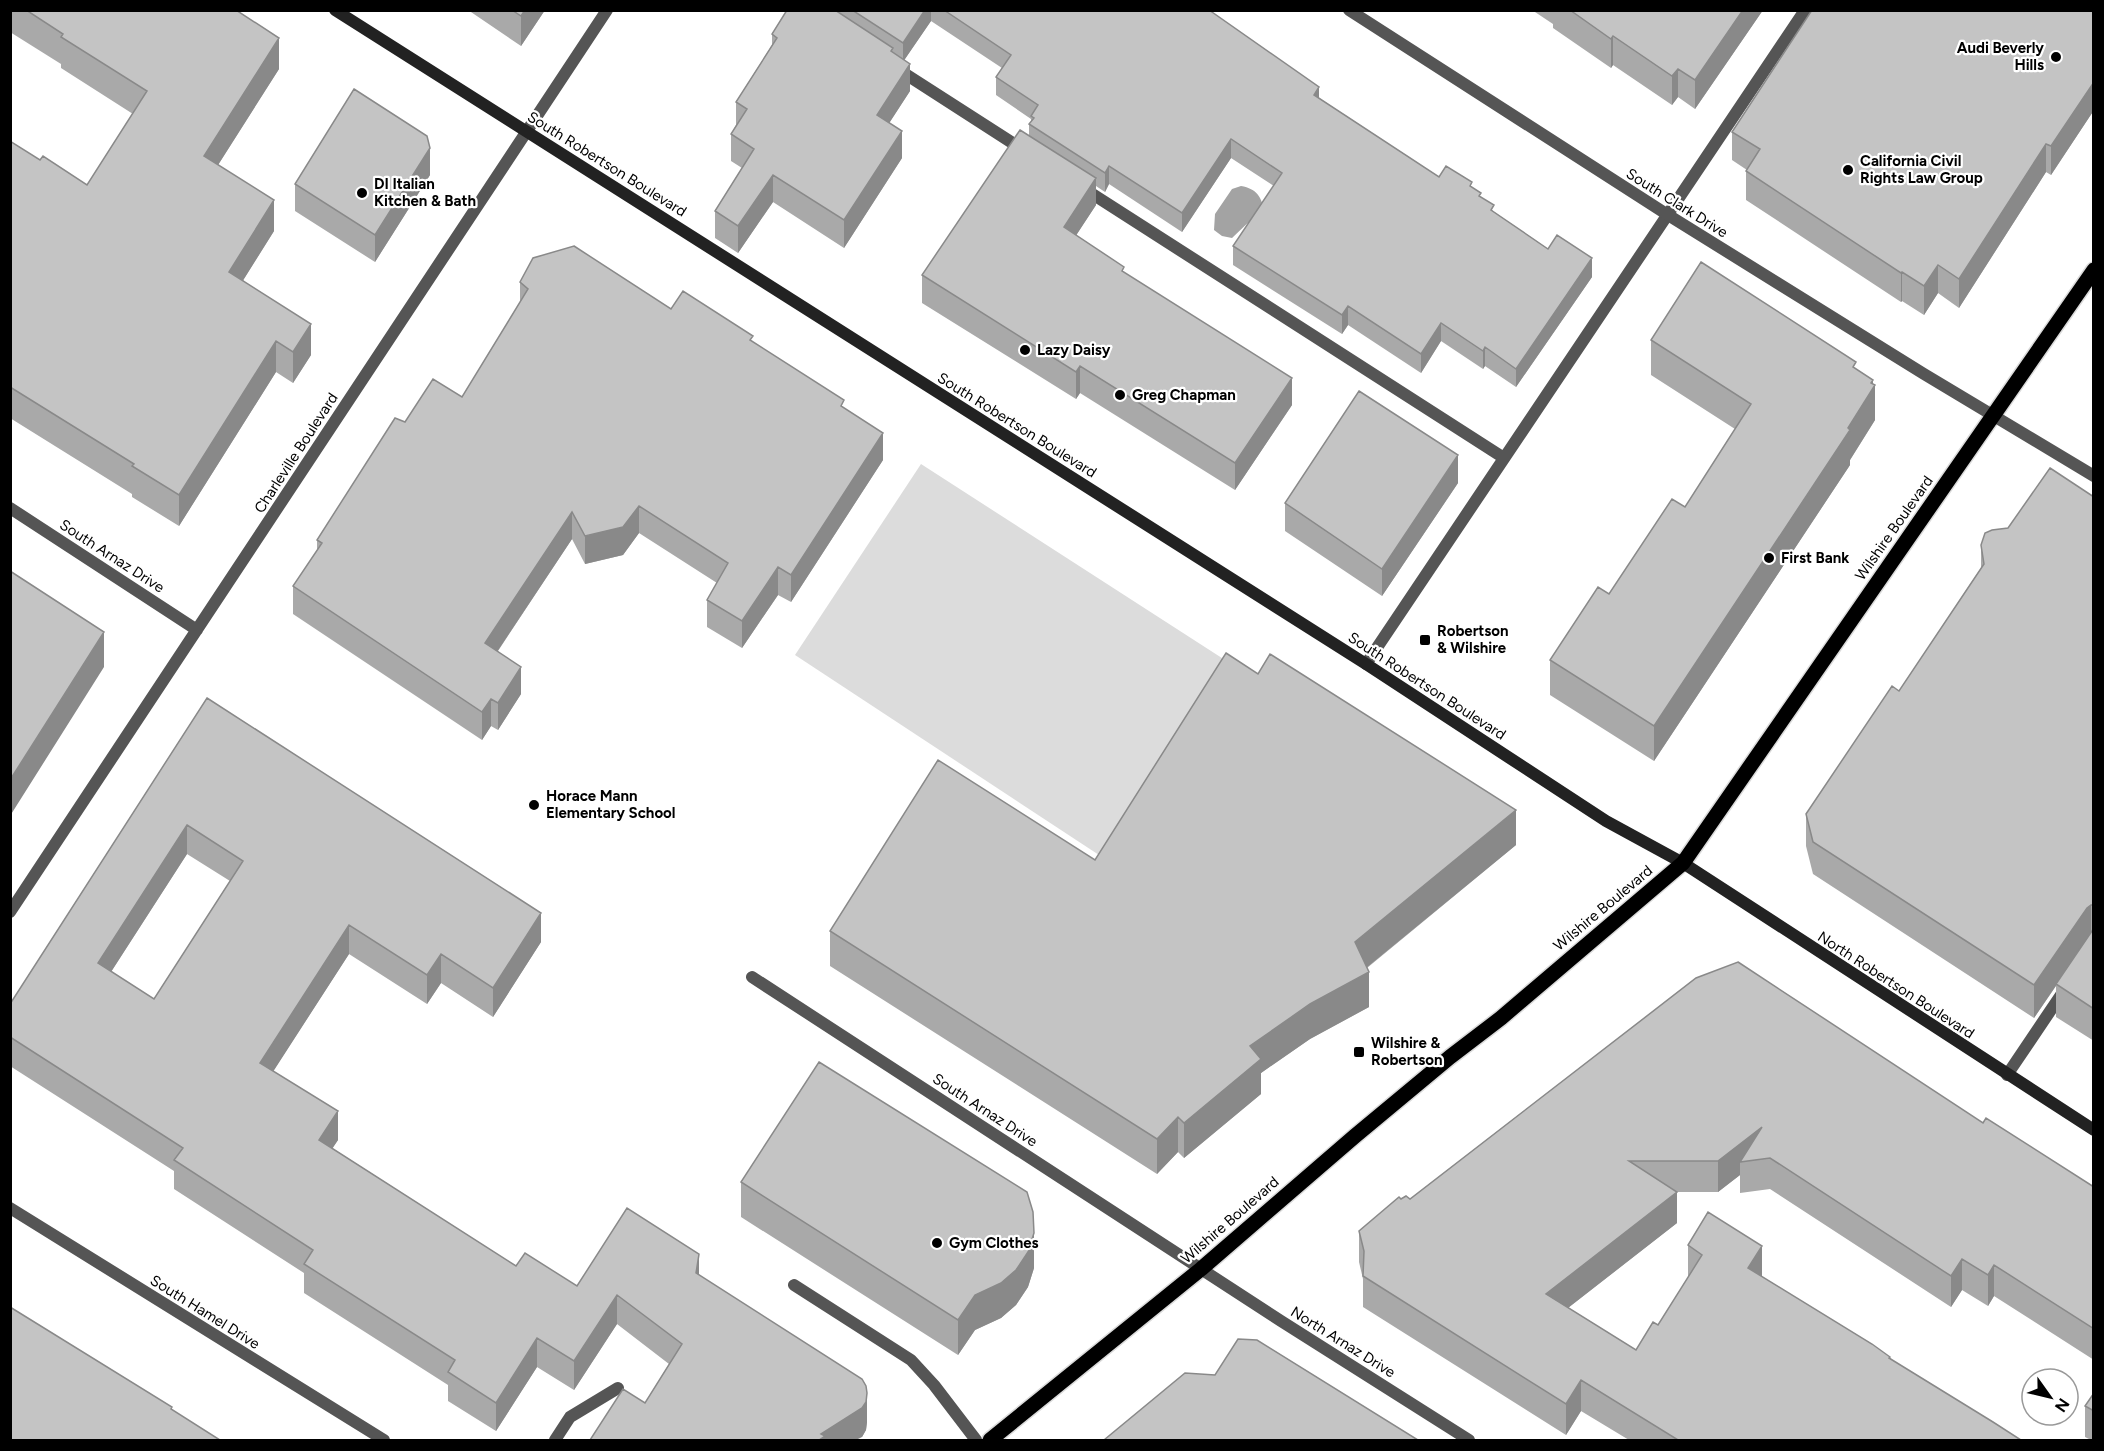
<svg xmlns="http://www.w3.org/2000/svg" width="2104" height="1451" font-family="Figtree,sans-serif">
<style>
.green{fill:#dcdcdc}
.water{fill:#a3a3a3}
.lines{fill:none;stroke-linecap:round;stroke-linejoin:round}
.primary-casing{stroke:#dbdbdb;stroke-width:18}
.service{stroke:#555;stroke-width:12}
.minor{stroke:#555;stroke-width:12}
.secondary{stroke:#222;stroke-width:12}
.primary{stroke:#000;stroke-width:15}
.wall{fill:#a9a9a9;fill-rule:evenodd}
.shaded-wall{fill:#898989}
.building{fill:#c4c4c4;stroke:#898989;stroke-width:1.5;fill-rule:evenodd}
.poi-dot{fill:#000;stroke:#fff;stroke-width:2}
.labels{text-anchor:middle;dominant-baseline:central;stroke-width:4.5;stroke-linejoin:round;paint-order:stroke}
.poi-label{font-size:15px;font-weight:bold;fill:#000;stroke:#fff;text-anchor:start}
.street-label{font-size:15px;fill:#000;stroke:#fff}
</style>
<rect width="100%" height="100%" fill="#fff"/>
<!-- green -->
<path class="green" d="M921,464L1225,660L1099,855L795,655Z"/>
<!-- water -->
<path class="water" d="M1241,186C1257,189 1262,197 1264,212L1255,216L1232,238L1222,236L1214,230L1215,214L1232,189Z"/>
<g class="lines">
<defs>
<path id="primary" d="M990,1440L1201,1269L1355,1136L1450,1057L1501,1018L1683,863L2094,270"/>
</defs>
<!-- primary casing -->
<use href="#primary" class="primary-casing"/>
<!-- service -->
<path class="service" d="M896,68L1025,151
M1083,188L1504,458
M1366,664L1805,10
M2007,1075L2065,989
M794,1285L911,1360L934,1385L976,1440
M555,1440L570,1417L618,1388"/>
<!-- minor -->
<path class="minor" d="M1349,10L1668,215L1924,374L2094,476
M10,508L197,630
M10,912L607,10
M752,977L1281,1321L1469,1440
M10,1208L384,1440"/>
<!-- secondary -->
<path class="secondary" d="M335,10L1366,664L1606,821L1683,863L2094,1130"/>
<!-- primary -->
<use href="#primary" class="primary"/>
</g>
<!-- wall -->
<path class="wall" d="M10,10H236L279,69L218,165L274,231L243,280L311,355L293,383L276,372L179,526L132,497V494L10,418V141L40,160L87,185L133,114L61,68V64L10,32Z
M468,10H545L521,46Z
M787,10H1209L1319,98L1439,177L1472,188L1494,212L1548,249L1592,277L1516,387L1485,366L1483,369L1441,341L1421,373L1348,325L1342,334L1233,265V246L1274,186L1231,158L1182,232L1109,184L1105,192L1096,186V205L1076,235L1292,405L1235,490L1080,393L1076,399L922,303V275L1029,135V124L1031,122V119L996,95V77L1002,68L931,21L904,60L910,91L889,123L902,158L844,248L773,202L738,253L715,238V211L742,168L731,161V134L736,125V102L772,45V34Z
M1532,10H1763L1695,109L1678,97L1672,105L1613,65L1611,68L1553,28V24Z
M2094,10V110L2051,175L2046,172L1959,308L1938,293L1924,315L1902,301L1901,302L1746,200V171L1747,170L1732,160V132Z
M430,175L375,262L295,211V184Z
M520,282L671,309L753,342L844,408L883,460L791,602L778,595L742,648L707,627V600L717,583L639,533L623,555L585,564L572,539L498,651L521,694L498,730L491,726L482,740L293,614V586L317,551V540L405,422L462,397L520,302Z
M1651,340L1856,369L1873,384L1875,420L1850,460V465L1654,761L1550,695V660L1685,507L1735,429L1651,375Z
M1458,483L1382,596L1285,531V503Z
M2094,497V1041L2056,1017V986L2034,1018L1813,874L1806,846V814L1899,691L1981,568V545L2008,528Z
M207,698L541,942L493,1017L441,983L427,1004L349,954L273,1071L338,1140L332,1148L516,1266L577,1286L699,1275L867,1422L866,1430L862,1437L645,1403L669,1364L617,1324L574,1390L537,1367L496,1431L448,1401V1385L304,1293V1273L174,1189V1171L10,1066V1004ZM187,854L230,881L154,999L111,972Z
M1516,845L1367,968L1369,1007L1310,1039L1261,1073V1094L1184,1158L1178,1152L1157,1174L830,966V931L1095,860Z
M1696,978L1983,1123L2094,1187V1360L1994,1296L1988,1306L1962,1290L1951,1307L1770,1189L1740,1193V1175L1718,1192H1677V1223L1568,1308L1636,1350L1658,1325L1689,1277L1688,1276V1245L1762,1277L1890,1359L2021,1440H1629L1581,1411L1566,1435L1363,1307V1279L1359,1262V1231L1401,1199H1410Z
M741,1182L1034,1268L1028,1287L1016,1305L1001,1318L975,1330L958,1355L741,1217Z
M2094,1393V1440H2091L2085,1437V1406Z"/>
<!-- shaded-wall -->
<path class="shaded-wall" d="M525,10H545L521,46V16Z
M925,10H931V21L903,62V43Z
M1743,10H1763L1695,109V80Z
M1613,36V65L1611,68V39Z
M279,38V69L204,187V156Z
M910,64V91L877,142V115Z
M1678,69V97L1672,105V76Z
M2094,82V110L2051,175V146Z
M1319,87V106L1314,95Z
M902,131V158L844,248V220Z
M1231,139V158L1182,232V213Z
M2046,144V172L1959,308V279Z
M430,148V175L375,262V235Z
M1109,166V184L1105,192V173Z
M773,175V202L738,253V226Z
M1096,178V205L1064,254V227Z
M274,200V231L229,303V272Z
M1592,258V277L1516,387V369Z
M1938,265V293L1924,315V286Z
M1902,272V301L1901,302V273Z
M1348,306V325L1342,334V315Z
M1441,323V341L1421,373V354Z
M311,324V355L293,383V352Z
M276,341V372L179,526V495Z
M1485,347V366L1483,369V351Z
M1080,366V393L1076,399V372Z
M1292,378V405L1235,490V463Z
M1873,380V388L1875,385V420L1850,460V465L1654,761V726L1848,428Z
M883,433V460L791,602V575Z
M1458,455V483L1382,596V569Z
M639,506V533L623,555L585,564V536Z
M572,512V539L485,670V643Z
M778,567V595L742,648V621Z
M104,632V667L10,816V780Z
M521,667V694L498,730V703Z
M491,699V726L482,740V712Z
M1516,810V845L1355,977V942Z
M187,825V854L98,992V963Z
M2091,905V937L2087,940L2034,1018V985L2087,908Z
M541,913V942L493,1017V988Z
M349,925V954L260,1092V1063Z
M441,954V983L427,1004V975Z
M1369,972V1007L1310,1039L1261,1073V1094L1184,1158V1123L1250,1046L1310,1004Z
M338,1111V1140L319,1169V1140Z
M1178,1117V1152L1157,1174V1139Z
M1762,1127L1740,1162V1175L1718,1192V1161Z
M1677,1192V1223L1546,1325V1294Z
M1034,1233V1268L1028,1287L1016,1305L1001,1318L975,1330L958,1355V1320L975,1295Z
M1762,1246V1277L1748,1268Z
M699,1254V1283L696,1273Z
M1962,1259V1290L1951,1307V1276Z
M1994,1265V1296L1988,1306V1275Z
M617,1295V1324L574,1390V1361Z
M537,1338V1367L496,1431V1403Z
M1581,1380V1411L1566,1435V1404Z
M867,1393V1422L866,1430L862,1437L856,1440H819L821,1434Z"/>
<!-- building -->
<path class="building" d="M26,10H236L279,38L204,156L274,200L229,272L311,324L293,352L276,341L179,495L132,466L134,464L10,387V141L40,160L43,156L87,185L147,91L61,37L63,34Z
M512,10H525L521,16Z
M787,10H835L893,48L891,51L910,64L877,115L902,131L844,220L773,175L738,226L715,211L754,149L731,134L747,109L736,102L777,38L772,34Z
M852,10H925L903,43Z
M944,10H1209L1319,87L1314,95L1439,177L1446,166L1472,182L1470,186L1481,193L1479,196L1494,205L1491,210L1548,249L1557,235L1592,258L1516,369L1485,347L1483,351L1441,323L1421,354L1348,306L1342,315L1233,246L1282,173L1231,139L1182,213L1109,166L1105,173L1029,124L1034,118L1031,116L1038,105L996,77L1011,55Z
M1570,10H1743L1695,80L1678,69L1672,76L1613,36L1611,39Z
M1812,10H2094V82L2051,146L2046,144L1959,279L1938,265L1924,286L1902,272L1901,273L1746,171L1760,149L1732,132Z
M354,89L427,136L430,148L375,235L295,184Z
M1020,130L1096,178L1064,227L1124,267L1122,271L1292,378L1235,463L1080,366L1076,372L922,275Z
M574,246L671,309L683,291L753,336L750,340L844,400L841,406L883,433L791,575L778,567L742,621L707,600L728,563L639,506L623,527L585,536L572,512L485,643L521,667L498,703L491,699L482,712L293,586L322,543L317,540L395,418L405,422L433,379L462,397L528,289L520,282L533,258Z
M1701,262L1856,362L1853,367L1873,380L1871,383L1875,385L1848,428L1850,430L1654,726L1550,660L1598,587L1609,594L1672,499L1685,507L1751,404L1651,340Z
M1359,391L1458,455L1382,569L1285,503Z
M2050,468L2094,497V905H2091L2087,908L2034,985L1813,842L1806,814L1892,686L1899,691L1984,564L1981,545L1985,533L1992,530L2008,528Z
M10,571L104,632L10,780Z
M1226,653L1258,674L1270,654L1516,810L1355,942L1369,972L1310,1004L1250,1046L1261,1059L1184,1123L1178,1117L1157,1139L830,931L938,760L1095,860Z
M207,698L541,913L493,988L441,954L427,975L349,925L260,1063L338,1111L319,1140L516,1266L525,1253L577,1286L627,1208L699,1254L696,1273L862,1379L866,1386L867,1393L866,1402L862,1408L821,1434L825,1436L819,1440H590L623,1389L645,1403L682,1344L617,1295L574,1361L537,1338L496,1403L448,1372L455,1360L304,1264L313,1250L174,1160L183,1148L10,1037V1004ZM187,825L243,861L154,999L98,963Z
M2094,928V1009L2056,984Z
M1738,962L1983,1123L1986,1118L2094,1187V1329L1994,1265L1988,1275L1962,1259L1951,1276L1770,1158L1740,1162L1762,1127L1718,1161H1629L1677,1192L1546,1294L1636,1350L1653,1322L1658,1325L1702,1255L1688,1245L1708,1212L1762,1246L1748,1268L1872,1344L1890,1357L1889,1358L1993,1422L2021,1440H1678L1581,1380L1566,1404L1363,1276L1364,1251L1359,1231L1399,1197L1401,1199L1406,1196L1410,1199L1696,978Z
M819,1062L1027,1192L1033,1212L1034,1233L1028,1252L1016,1270L1001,1283L975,1295L958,1320L741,1182Z
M10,1307L172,1407L171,1409L220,1440H10Z
M1238,1339L1257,1340L1418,1440H1104L1185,1373L1215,1375Z
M2094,1393V1411L2085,1406Z"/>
<!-- markers -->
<g class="poi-dot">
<circle cx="2056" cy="57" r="6"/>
<circle cx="1848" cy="170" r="6"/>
<circle cx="362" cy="193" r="6"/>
<circle cx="1025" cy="350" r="6"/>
<circle cx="1120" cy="395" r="6"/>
<circle cx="1769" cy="558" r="6"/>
<rect x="1419" y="634" width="12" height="12" rx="3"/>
<circle cx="534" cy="805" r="6"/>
<rect x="1353" y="1046" width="12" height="12" rx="3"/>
<circle cx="937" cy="1243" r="6"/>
</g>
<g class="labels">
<!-- poi labels -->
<g class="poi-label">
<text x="2044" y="48" text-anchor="end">Audi Beverly<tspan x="2044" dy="17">Hills</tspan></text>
<text x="1860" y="161">California Civil<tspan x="1860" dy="17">Rights Law Group</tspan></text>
<text x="374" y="184">DI Italian<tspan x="374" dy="17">Kitchen &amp; Bath</tspan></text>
<text x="1037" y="350">Lazy Daisy</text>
<text x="1132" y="395">Greg Chapman</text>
<text x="1781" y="558">First Bank</text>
<text x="1437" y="631">Robertson<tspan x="1437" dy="17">&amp; Wilshire</tspan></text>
<text x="546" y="796">Horace Mann<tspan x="546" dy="17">Elementary School</tspan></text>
<text x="1371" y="1043">Wilshire &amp;<tspan x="1371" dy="17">Robertson</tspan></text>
<text x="949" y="1243">Gym Clothes</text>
</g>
<!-- street labels -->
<g class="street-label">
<text transform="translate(607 164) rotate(32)">South Robertson Boulevard</text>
<text transform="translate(1677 203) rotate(32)">South Clark Drive</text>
<text transform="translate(1017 425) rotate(32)">South Robertson Boulevard</text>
<text transform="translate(296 453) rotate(-57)">Charleville Boulevard</text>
<text transform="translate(1894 528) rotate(-55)">Wilshire Boulevard</text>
<text transform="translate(112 556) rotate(33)">South Arnaz Drive</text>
<text transform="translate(1427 686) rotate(33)">South Robertson Boulevard</text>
<text transform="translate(1603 908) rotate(-40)">Wilshire Boulevard</text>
<text transform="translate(1896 985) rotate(33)">North Robertson Boulevard</text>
<text transform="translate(985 1110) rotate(33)">South Arnaz Drive</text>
<text transform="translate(1230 1220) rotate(-41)">Wilshire Boulevard</text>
<text transform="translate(205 1312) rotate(32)">South Hamel Drive</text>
<text transform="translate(1343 1342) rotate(32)">North Arnaz Drive</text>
</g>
</g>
<!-- border -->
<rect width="2104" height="1451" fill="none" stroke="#000000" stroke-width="24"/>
<!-- north arrow -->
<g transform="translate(2050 1397) rotate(124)"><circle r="28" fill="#ffffff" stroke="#999999" stroke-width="1.5"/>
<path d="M0-4.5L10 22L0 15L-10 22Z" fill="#000000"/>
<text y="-9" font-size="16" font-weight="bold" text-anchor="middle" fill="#000000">N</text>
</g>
</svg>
